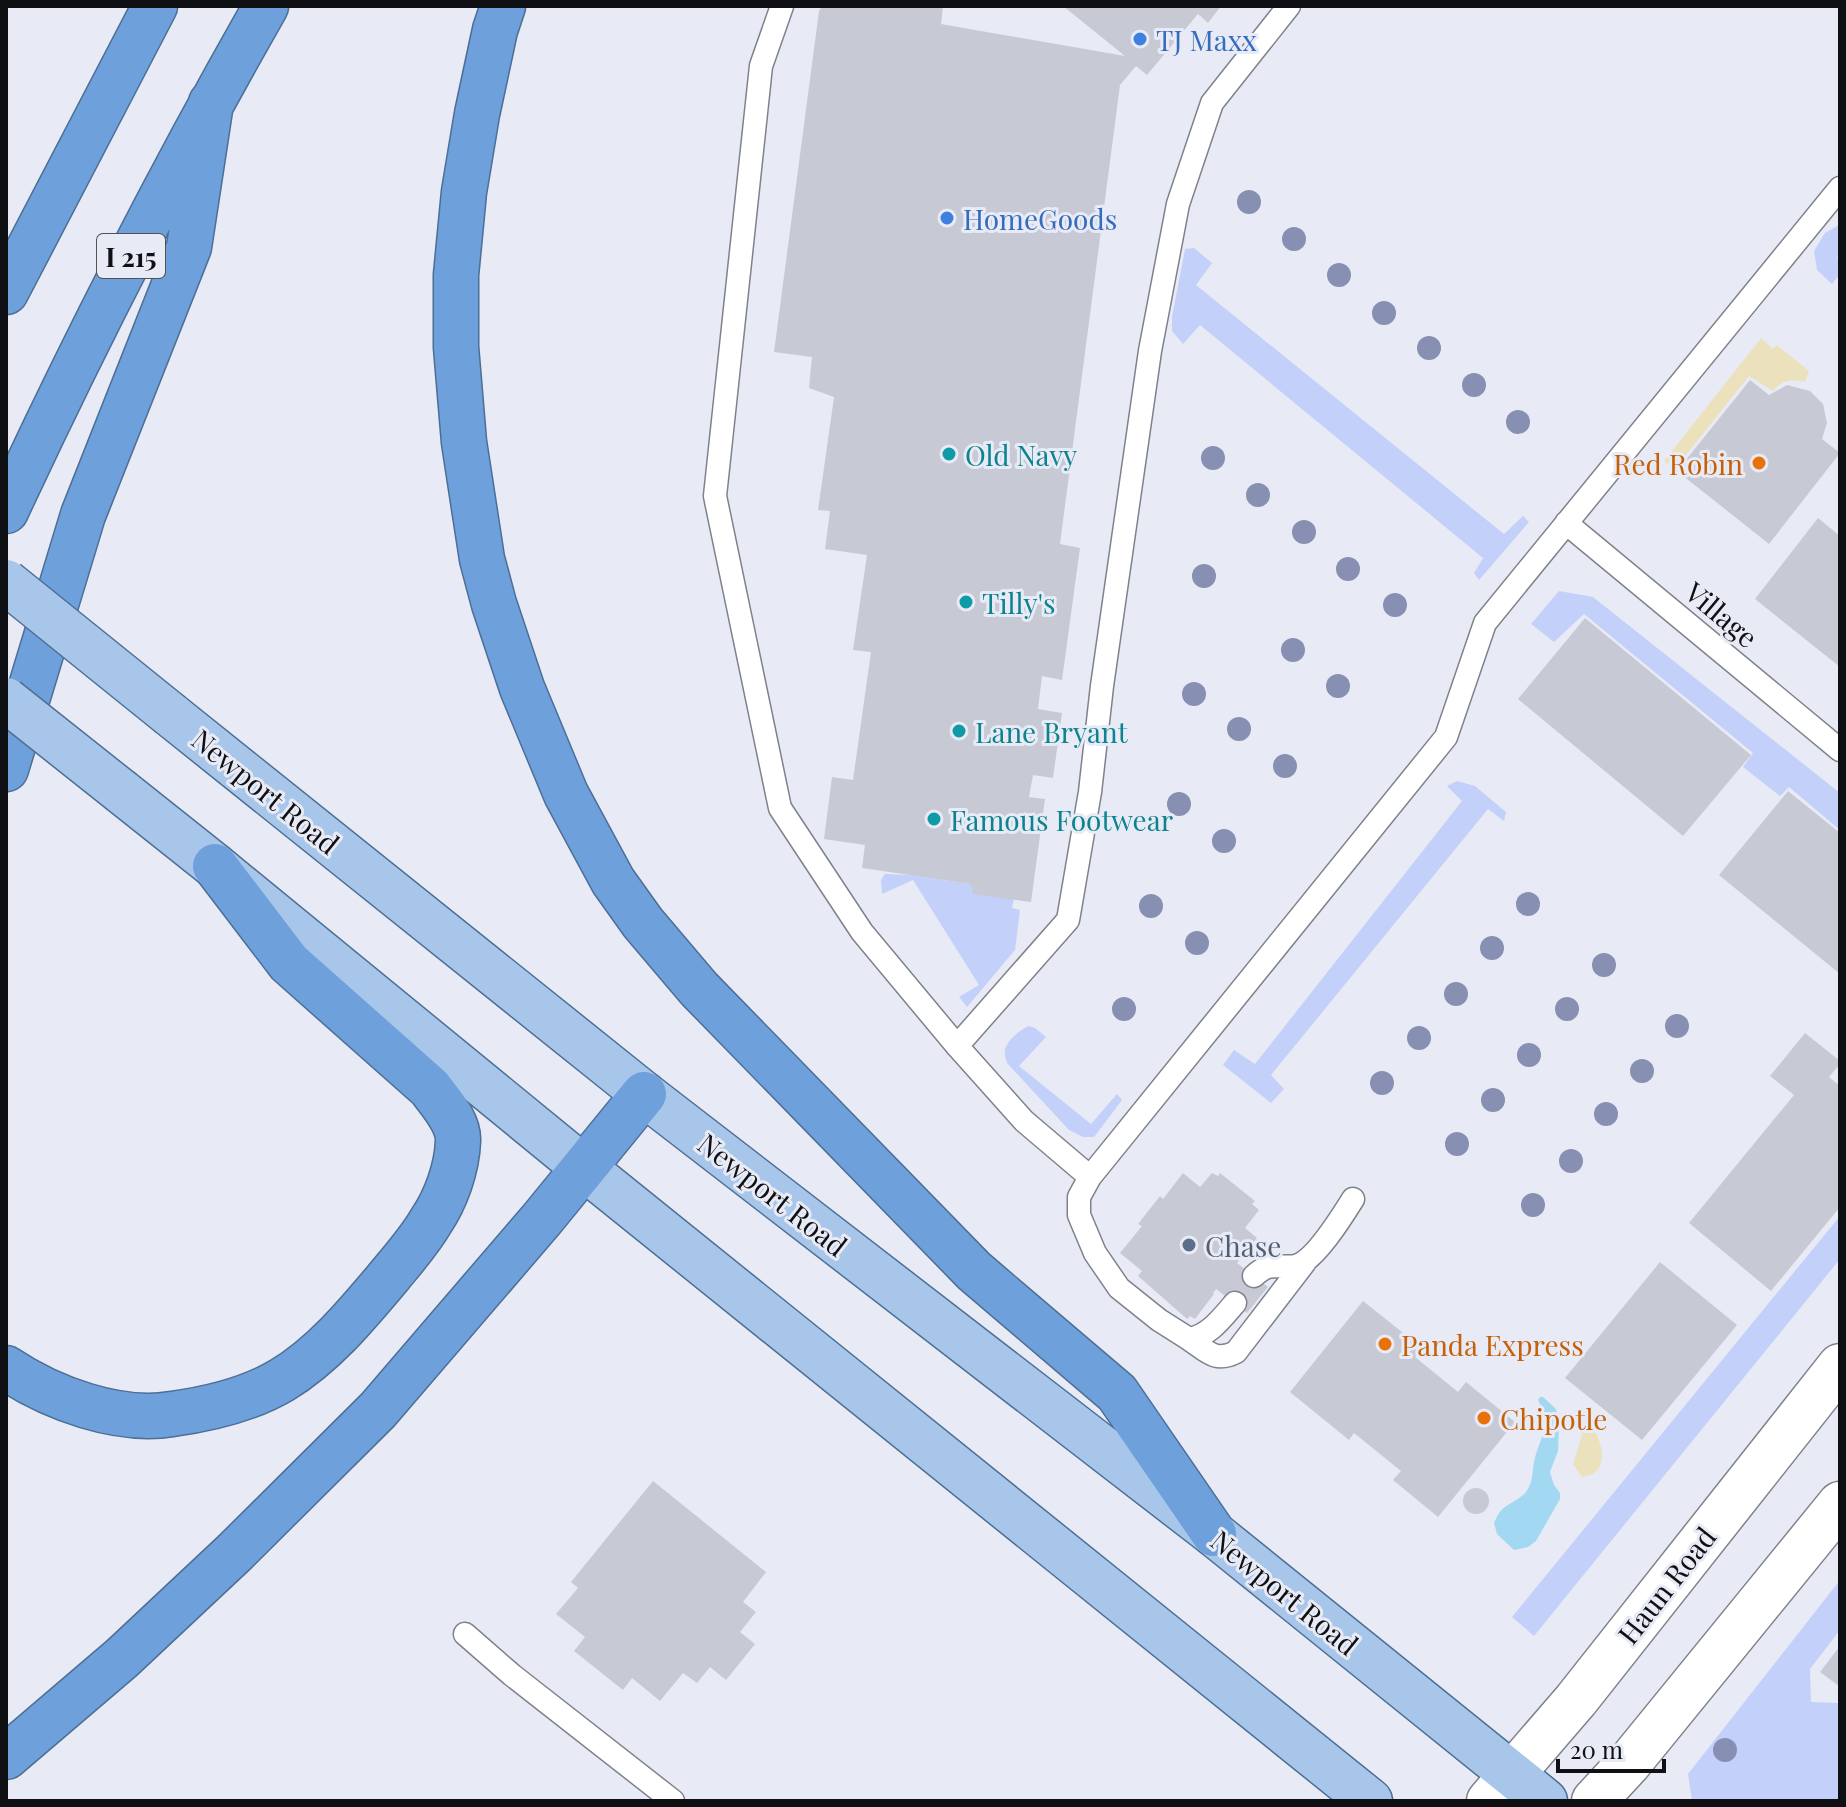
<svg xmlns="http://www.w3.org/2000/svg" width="1846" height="1807" font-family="'Playfair Display',serif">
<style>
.green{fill:#c3d0f9}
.sand{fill:#ebe2bd}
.water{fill:#a2d8f2}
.building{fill:#c7cad4}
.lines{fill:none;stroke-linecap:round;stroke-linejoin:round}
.service-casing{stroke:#7f828b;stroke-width:25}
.secondary-casing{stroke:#7f828b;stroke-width:47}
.primary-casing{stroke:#4d6e95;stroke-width:47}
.motorway-casing{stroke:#4d6e95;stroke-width:47}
.service{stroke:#fff;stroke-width:22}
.secondary{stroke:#fff;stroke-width:44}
.primary{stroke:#a8c6e9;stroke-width:44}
.motorway{stroke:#6ea0db;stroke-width:44}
.primary-bridge-casing{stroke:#4d6e95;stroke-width:47;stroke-linecap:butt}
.primary-bridge{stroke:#a8c6e9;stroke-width:44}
.tree{fill:#878fb2}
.shop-dot{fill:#3f7fe0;stroke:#e8ebf5;stroke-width:3}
.culture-dot{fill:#0f9aa8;stroke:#e8ebf5;stroke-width:3}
.food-dot{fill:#e8710a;stroke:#e8ebf5;stroke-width:3}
.service-dot{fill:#5c6f8a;stroke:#e8ebf5;stroke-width:3}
.labels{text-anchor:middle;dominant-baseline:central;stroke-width:6;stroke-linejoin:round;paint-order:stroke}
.shield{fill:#e8ebf5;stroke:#505257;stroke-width:2}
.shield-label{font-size:26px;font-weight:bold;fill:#0f1013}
.shop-label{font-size:28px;fill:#366cbe;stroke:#e8ebf5;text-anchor:start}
.culture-label{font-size:28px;fill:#0d838f;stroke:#e8ebf5;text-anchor:start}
.food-label{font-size:28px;fill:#c56008;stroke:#e8ebf5;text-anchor:start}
.street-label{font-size:28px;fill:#0f1013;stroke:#e8ebf5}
.service-label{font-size:28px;fill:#4e5e75;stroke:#e8ebf5;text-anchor:start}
</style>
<rect width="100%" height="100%" fill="#e8ebf5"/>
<!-- green -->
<path class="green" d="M1839,225L1840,253L1837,258L1840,261V274L1832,284L1817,270L1814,251L1825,233Z
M1194,248L1212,263L1196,285L1504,534L1523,516L1529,522L1479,580L1474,573L1483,558L1200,325L1183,344L1172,331V317L1185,249Z
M1559,591L1593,597L1840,793V830L1789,787L1780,796L1743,767L1753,753L1584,614L1554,642L1531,624Z
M1457,781L1475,786L1506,812L1504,821L1488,809L1271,1075L1284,1089L1271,1103L1223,1065L1234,1050L1255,1064L1462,801L1447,786Z
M885,874L910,875L971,884L1014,899L1012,908L1020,910L1015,950L967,1007L959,997L979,985L913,880L882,894L881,880Z
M1029,1026L1035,1028L1046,1037L1019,1066L1091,1124L1117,1094L1122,1100L1094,1137H1083L1069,1130L1007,1063C1006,1059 1004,1055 1005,1050C1007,1040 1021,1029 1029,1026Z
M1840,1216V1259L1534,1636L1512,1617Z
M1840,1580V1630L1810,1669L1811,1702L1840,1703V1801H1692L1688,1774Z"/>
<!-- sand -->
<path class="sand" d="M1761,338L1773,349L1777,345L1809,371L1805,382C1790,379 1783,380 1773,391L1749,376L1675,469L1664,461Z
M1585,1424H1589C1599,1434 1606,1454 1599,1468C1596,1474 1588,1476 1582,1477L1573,1464L1582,1435L1581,1427Z"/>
<!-- water -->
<path class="water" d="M1540,1397H1543L1556,1409L1559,1425L1558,1451L1550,1472L1554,1485L1560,1493V1499L1536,1541L1528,1547L1514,1550L1497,1534L1494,1523C1497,1517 1499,1511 1505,1507C1512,1502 1520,1499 1526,1492C1533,1483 1532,1473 1534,1462C1540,1435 1552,1429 1538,1400Z"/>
<!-- building -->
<path class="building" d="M822,6H943L941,24L1125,56L1063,6H1221L1208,23L1198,14L1147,75L1136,66L1120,85L1060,544L1080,548L1062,680L1042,676L1038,709L1062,713L1053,778L1033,775L1029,797L1045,799L1031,902L973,894L971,884L862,868L865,845L824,839L832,777L853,780L871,652L853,650L867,555L825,549L830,511L818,510L834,397L809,388L812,357L774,352L819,11Z
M1750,380L1769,395L1787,385L1810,391L1823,404L1827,423L1822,439L1840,453L1769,544L1677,471Z
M1818,518L1840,536V667L1755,599Z
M1585,618L1751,755L1683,836L1518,699Z
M1788,791L1840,833V974L1719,875Z
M1805,1033L1840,1061V1064L1829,1077L1840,1086V1207L1771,1291L1689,1223L1794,1095L1770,1076Z
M1183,1173L1200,1187L1212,1173L1218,1176L1220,1173L1255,1201L1252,1204L1259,1210L1245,1228L1257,1238L1237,1263L1268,1287L1247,1313L1216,1289L1213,1293L1214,1294L1195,1319L1190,1316L1187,1319L1138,1276L1142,1271L1120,1253L1142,1226L1138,1224L1160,1196L1163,1199Z
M1660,1262L1737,1325L1642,1440L1565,1378Z
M1363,1301L1422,1348L1415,1357L1458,1392L1466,1382L1515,1422L1438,1517L1393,1480L1401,1471L1354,1433L1349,1440L1290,1392Z
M653,1481L766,1572L743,1602L756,1612L740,1632L755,1644L726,1680L710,1667L697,1683L683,1673L660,1701L632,1678L623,1690L574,1651L585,1637L556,1614L578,1588L571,1582Z
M1463 1501a13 13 0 1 1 26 0a13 13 0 1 1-26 0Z
M1840,1646V1687L1820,1672Z"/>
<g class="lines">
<defs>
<path id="service" d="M782,6L761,66L715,496L780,808L862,932L957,1046L1024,1121L1090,1177L1446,737L1485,623L1840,188
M1566,523L1840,750
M957,1046L1068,920L1090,792L1102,686L1150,351L1178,204L1212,103L1289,6
M1090,1177L1079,1197V1215L1095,1253L1119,1288L1159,1320L1189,1339C1209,1336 1222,1318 1235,1303
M1254,1276C1271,1260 1276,1269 1295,1266C1314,1262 1343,1215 1353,1199
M1189,1339C1207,1351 1215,1363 1236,1352L1305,1262
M465,1634L512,1675L673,1801"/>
<path id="secondary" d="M1489,1801L1576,1700L1840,1366
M1594,1801L1629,1763L1840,1504"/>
<path id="primary" d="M171,715L644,1094L1214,1534L1545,1801
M122,792L215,866L584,1168L1370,1801"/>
<path id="motorway" d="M503,6L495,30L477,114L464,192L456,275V347L464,442L482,559L494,604L522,688L566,794L613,881L643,923L699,989L974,1271L1117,1393L1214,1534
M6,292L155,6
M6,511C86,339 172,171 266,6
M6,769L83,515L189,247L211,103
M6,1368C51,1398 118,1423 172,1414C209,1409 250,1399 282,1380C325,1354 359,1312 391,1274C405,1257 420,1240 431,1221C446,1199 457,1168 458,1141C459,1122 441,1103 430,1088L289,963L215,866
M6,1757L122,1658L234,1553L378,1410L542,1219L644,1094"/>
</defs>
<!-- service casing -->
<use href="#service" class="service-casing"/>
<!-- secondary casing -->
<use href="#secondary" class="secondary-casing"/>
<!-- primary casing -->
<use href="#primary" class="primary-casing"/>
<!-- motorway casing -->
<use href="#motorway" class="motorway-casing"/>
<!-- service -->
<use href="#service" class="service"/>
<!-- secondary -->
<use href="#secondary" class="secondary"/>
<!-- primary -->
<use href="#primary" class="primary"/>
<!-- motorway -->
<use href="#motorway" class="motorway"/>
<defs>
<path id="primary-bridge" d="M6,582L171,715
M6,700L122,792"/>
</defs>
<!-- primary-bridge casing -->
<use href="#primary-bridge" class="primary-bridge-casing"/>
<!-- primary-bridge -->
<use href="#primary-bridge" class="primary-bridge"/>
</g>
<!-- trees -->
<g class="tree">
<circle cx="1249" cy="202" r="12"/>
<circle cx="1294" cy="239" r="12"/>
<circle cx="1339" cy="275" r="12"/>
<circle cx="1384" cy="313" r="12"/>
<circle cx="1429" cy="348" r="12"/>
<circle cx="1474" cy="385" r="12"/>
<circle cx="1518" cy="422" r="12"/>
<circle cx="1213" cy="458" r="12"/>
<circle cx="1258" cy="495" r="12"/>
<circle cx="1304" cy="532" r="12"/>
<circle cx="1348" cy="569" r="12"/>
<circle cx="1204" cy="576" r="12"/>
<circle cx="1395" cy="605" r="12"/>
<circle cx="1293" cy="650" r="12"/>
<circle cx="1338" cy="686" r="12"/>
<circle cx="1194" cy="694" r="12"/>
<circle cx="1239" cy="729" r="12"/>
<circle cx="1285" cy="766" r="12"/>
<circle cx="1179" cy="804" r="12"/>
<circle cx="1224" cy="841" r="12"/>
<circle cx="1528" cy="904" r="12"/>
<circle cx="1151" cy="906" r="12"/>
<circle cx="1197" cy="943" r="12"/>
<circle cx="1492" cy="948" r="12"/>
<circle cx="1604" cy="965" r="12"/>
<circle cx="1456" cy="994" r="12"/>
<circle cx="1124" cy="1009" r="12"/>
<circle cx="1567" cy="1009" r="12"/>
<circle cx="1677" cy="1026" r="12"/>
<circle cx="1419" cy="1038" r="12"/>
<circle cx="1529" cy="1055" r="12"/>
<circle cx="1642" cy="1071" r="12"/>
<circle cx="1382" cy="1083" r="12"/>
<circle cx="1493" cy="1100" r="12"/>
<circle cx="1606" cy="1114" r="12"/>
<circle cx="1457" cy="1144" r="12"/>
<circle cx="1571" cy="1161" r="12"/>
<circle cx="1533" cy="1205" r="12"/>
<circle cx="1725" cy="1750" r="12"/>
</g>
<!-- markers -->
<g class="shop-dot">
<circle cx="1140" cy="39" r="8"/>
<circle cx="947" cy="218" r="8"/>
</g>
<g class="culture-dot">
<circle cx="949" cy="454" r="8"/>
<circle cx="966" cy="602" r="8"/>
<circle cx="959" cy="731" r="8"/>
<circle cx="934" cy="819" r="8"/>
</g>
<g class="food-dot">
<circle cx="1759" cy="463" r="8"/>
<circle cx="1385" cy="1344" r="8"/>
<circle cx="1484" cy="1418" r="8"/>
</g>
<circle class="service-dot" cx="1189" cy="1245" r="8"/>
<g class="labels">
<!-- shield labels -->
<rect class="shield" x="97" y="234" width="68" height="44" rx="6"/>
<g class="shield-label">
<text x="131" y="256">I 215</text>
</g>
<!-- shop labels -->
<g class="shop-label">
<text x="1156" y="39">TJ Maxx</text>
<text x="963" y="218">HomeGoods</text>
</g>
<!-- culture labels -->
<g class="culture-label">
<text x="965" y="454">Old Navy</text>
<text x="982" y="602">Tilly's</text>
<text x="975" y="731">Lane Bryant</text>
<text x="950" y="819">Famous Footwear</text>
</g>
<!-- food labels -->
<g class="food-label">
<text x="1743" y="463" text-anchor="end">Red Robin</text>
<text x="1401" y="1344">Panda Express</text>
<text x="1500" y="1418">Chipotle</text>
</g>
<!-- street labels -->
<g class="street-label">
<text transform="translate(1722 614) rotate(40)">Village</text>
<text transform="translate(266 791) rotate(39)">Newport Road</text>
<text transform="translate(773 1194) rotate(38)">Newport Road</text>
<text transform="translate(1666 1585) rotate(-52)">Haun Road</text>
<text transform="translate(1285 1592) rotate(39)">Newport Road</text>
</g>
<!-- service labels -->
<g class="service-label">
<text x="1205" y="1245">Chase</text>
</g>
</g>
<!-- border -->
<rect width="1846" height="1807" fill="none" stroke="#0f1013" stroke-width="16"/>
<!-- scale -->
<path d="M1558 1759v12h106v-12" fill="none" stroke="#0f1013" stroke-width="4"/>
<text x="1570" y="1759" font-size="24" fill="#0f1013" stroke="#e8ebf5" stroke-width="6" paint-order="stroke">20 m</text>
</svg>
